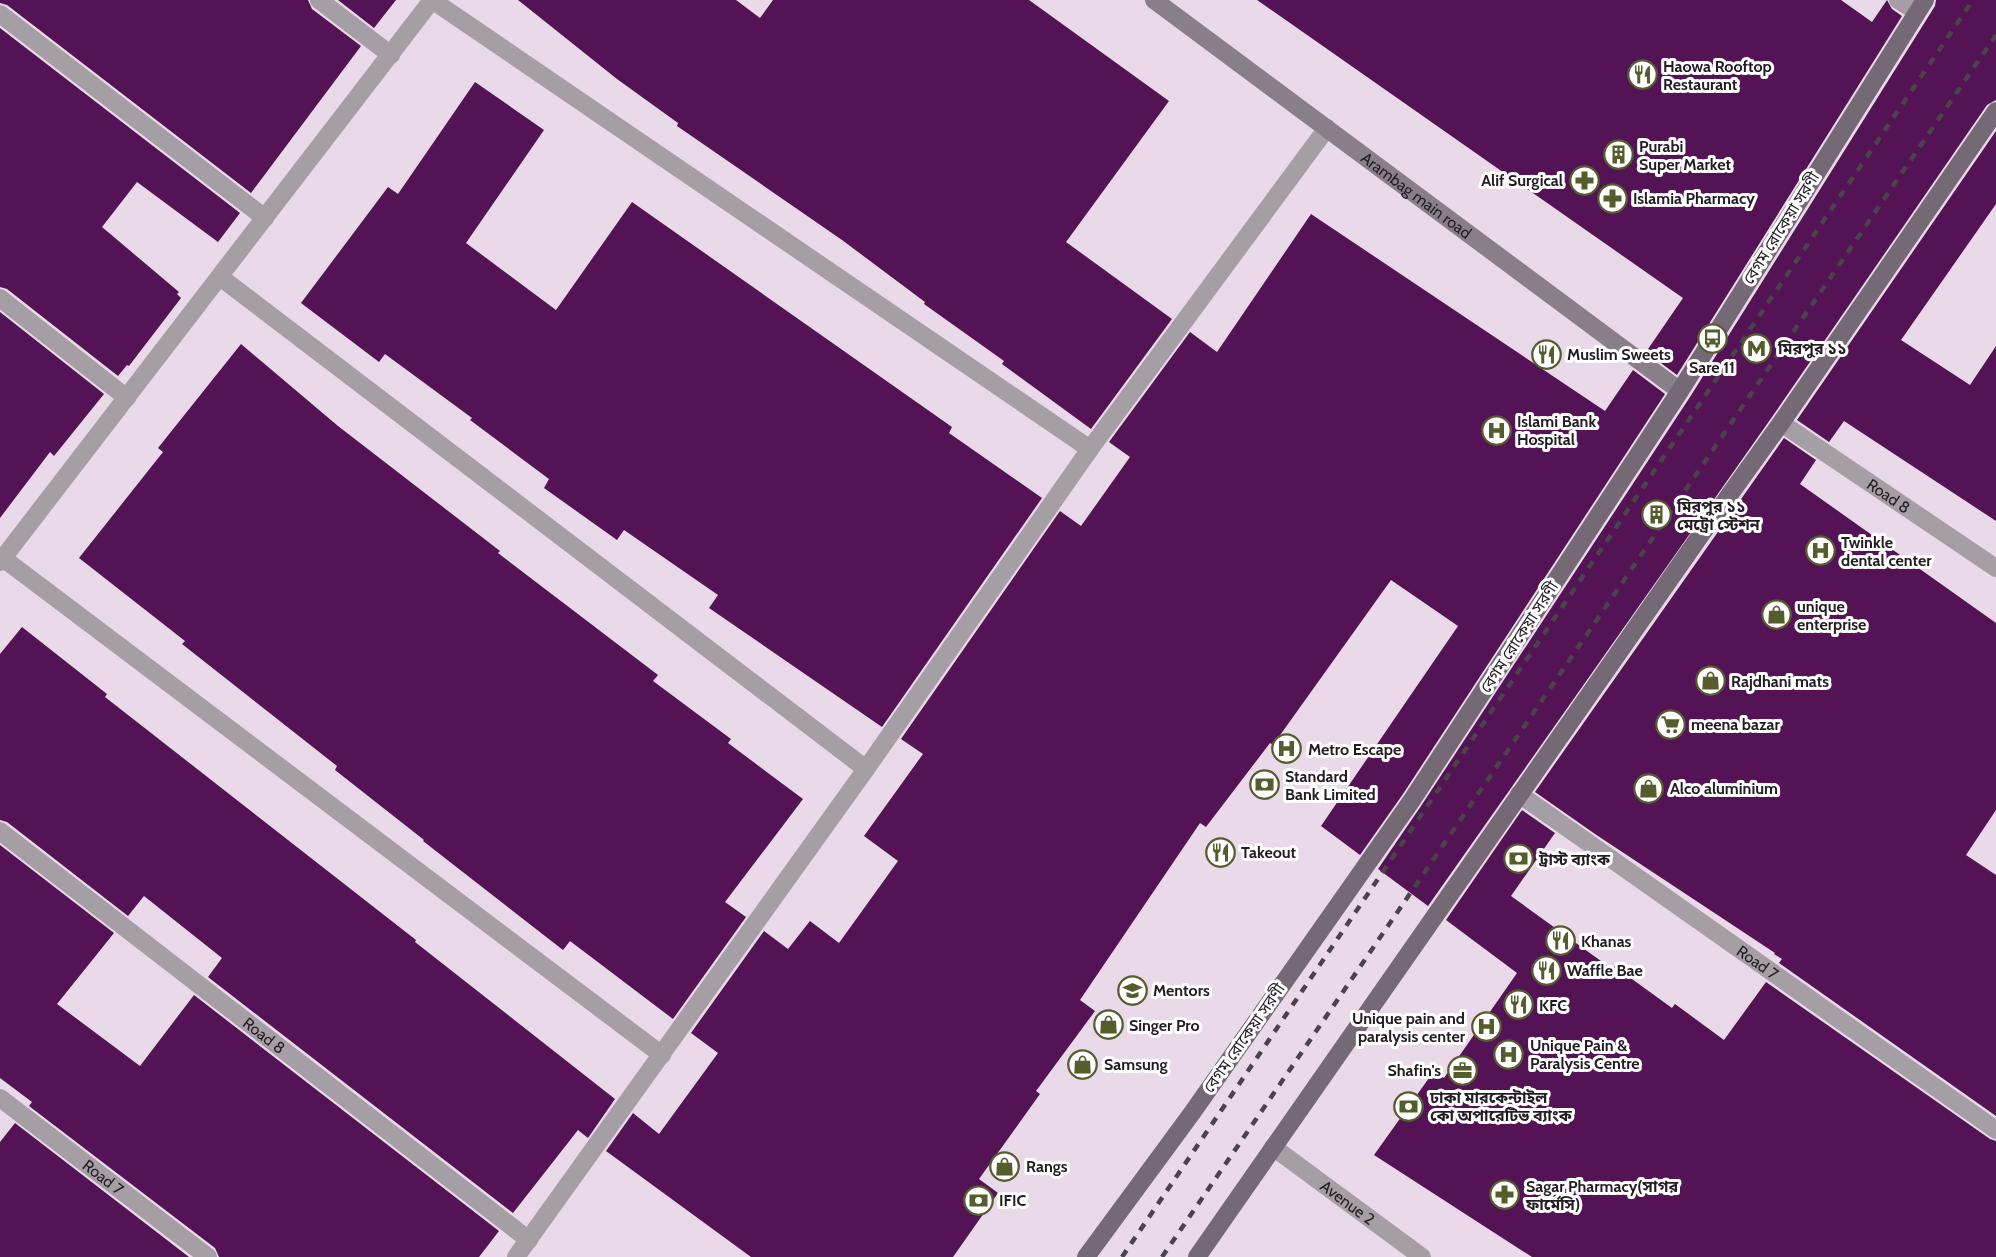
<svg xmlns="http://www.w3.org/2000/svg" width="1996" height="1257" font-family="Cabin,'Noto Sans Bengali',sans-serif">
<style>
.building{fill:#541355}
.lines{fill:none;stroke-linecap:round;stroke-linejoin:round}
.street{stroke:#a59ea5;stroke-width:18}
.secondary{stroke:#897f89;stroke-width:18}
.primary{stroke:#756975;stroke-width:18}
.rail{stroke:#4b434b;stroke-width:4.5;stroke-dasharray:8 8;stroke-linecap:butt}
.labels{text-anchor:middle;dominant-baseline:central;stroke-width:6;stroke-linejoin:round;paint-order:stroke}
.poi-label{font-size:16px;font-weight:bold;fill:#231d23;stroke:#fff;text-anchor:start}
.street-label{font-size:16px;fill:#231d23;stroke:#fff}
</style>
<rect width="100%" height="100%" fill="#ead9e9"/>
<!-- building -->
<path class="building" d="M0,0H308L312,9L361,46L251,193L7,5L0,3Z
M338,0H396L374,28Z
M518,0H736L760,18L773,0H1029L1169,101L1066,242L1172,319L1091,429L1002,364L1004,361L924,304L925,302L842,240L677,126L678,123L617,79Z
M1257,0H1841L1872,22L1887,0L1892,9L1902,16L1677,375L1646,352L1683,298Z
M1936,0H1996V100L1987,105L1772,417L1428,906L1378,869L1421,806L1690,397L1935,6Z
M0,28L240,213L218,242L137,182L102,227L179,292L177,294L181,298L129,366L127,365L118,376L7,289L0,287Z
M475,82L544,130L466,243L556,310L632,202L952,427L949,433L1042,498L882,727L709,608L718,595L624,530L617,540L544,488L549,479L470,420L472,418L385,354L379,362L301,303L388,187L398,194Z
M1996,131V204L1901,340L1970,385L1996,346V521L1844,421L1829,442L1797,420Z
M1311,214L1605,411L1633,370L1665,394L1403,794L1360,855L1321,826L1458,626L1391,580L1273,745L1270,743L1206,827L1200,823L1080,1000L1095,1011L1036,1091L1040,1094L979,1179L998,1193L953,1257H751L606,1151L633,1113L659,1134L718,1053L691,1033L764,931L788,949L810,921L839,943L898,861L864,836L923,754L901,739L1060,511L1081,526L1103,495L1130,457L1109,442L1190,332L1217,352Z
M0,312L104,394L54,456L50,452L0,518Z
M241,344L338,426L500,551L498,553L658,675L653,681L731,739L728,743L803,799L725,902L746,917L673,1019L570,941L563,950L423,841L424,840L335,770L337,766L182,644L185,641L79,558L163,452L158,448Z
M1784,438L1816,460L1800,484L1996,623V810L1966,855L1996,875V1116L1779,963L1782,959L1774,954L1775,953L1595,834L1535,792Z
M22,627L107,694L105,697L416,940L415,942L615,1099L588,1138L578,1130L513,1213L208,977L222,958L144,896L128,916L7,822L0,820V654Z
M1522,810L1555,833L1511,896L1612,969L1614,966L1672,1008L1675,1004L1724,1040L1766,982L1990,1139L1996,1141V1257H1532L1374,1155L1434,1071L1444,1078L1517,973L1446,920Z
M0,845L114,933L57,1004L140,1066L194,995L499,1231L479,1257H219L215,1248L29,1106L32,1102L0,1078Z
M15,1123L189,1257H0V1142Z"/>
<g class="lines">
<!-- street -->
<g class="street">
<path d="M319,0L391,55"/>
<path d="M432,0L1090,449"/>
<path d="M1898,0L1917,12"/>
<path d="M0,14L265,218"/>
<path d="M220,277L866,769"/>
<path d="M0,298L127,398"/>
<path id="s1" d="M1781,423L1996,568"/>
<path d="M0,556L662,1055"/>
<path d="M0,562L432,0"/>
<path id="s2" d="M1519,794L1996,1130"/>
<path id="s3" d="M0,831L529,1240"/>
<path id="s4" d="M0,1098L208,1257"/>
<path id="s5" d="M1273,1147L1422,1257"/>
<path d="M516,1257L866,769L1090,449L1327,128"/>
</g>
<!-- secondary -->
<path class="secondary" id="s6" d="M1154,0L1680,391"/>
<!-- primary -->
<path class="primary" d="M1086,1257L1192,1113L1412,800L1680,391L1925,0
M1197,1257L1700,536L1781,423L1996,111"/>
<!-- rail -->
<path class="rail" d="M1122,1257L1973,0
M1162,1257L1996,35"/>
</g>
<!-- icons -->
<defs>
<symbol id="restaurant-ring" viewBox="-11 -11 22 22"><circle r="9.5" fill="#fff" stroke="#555d2c" stroke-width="1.5"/><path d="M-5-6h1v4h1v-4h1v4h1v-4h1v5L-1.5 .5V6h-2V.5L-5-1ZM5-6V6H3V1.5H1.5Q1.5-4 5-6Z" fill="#555d2c"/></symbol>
<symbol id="building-ring" viewBox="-11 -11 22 22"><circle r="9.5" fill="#fff" stroke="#555d2c" stroke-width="1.5"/><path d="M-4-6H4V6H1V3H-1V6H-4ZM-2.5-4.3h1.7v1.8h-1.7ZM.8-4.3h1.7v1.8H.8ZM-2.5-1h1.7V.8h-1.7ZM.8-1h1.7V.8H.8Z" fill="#555d2c"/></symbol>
<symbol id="pharmacy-ring" viewBox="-11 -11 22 22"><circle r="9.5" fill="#fff" stroke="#555d2c" stroke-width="1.5"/><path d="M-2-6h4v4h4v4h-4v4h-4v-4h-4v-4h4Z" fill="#555d2c"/></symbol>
<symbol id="bus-ring" viewBox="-11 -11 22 22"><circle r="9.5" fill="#fff" stroke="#555d2c" stroke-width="1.5"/><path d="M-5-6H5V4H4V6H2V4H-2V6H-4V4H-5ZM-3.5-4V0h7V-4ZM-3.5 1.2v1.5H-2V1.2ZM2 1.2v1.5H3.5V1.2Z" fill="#555d2c"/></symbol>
<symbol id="metro-ring" viewBox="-11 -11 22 22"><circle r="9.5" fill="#fff" stroke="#555d2c" stroke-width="1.5"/><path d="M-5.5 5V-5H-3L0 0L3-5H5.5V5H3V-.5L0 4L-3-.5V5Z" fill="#555d2c"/></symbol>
<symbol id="hospital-ring" viewBox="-11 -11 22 22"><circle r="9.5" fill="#fff" stroke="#555d2c" stroke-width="1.5"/><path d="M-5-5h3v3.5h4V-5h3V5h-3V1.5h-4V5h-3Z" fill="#555d2c"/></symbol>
<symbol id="shop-ring" viewBox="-11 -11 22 22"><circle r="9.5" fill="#fff" stroke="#555d2c" stroke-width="1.5"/><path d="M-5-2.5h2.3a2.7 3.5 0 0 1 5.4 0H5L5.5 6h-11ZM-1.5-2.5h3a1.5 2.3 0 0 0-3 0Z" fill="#555d2c"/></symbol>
<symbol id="supermarket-ring" viewBox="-11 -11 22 22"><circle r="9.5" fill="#fff" stroke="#555d2c" stroke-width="1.5"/><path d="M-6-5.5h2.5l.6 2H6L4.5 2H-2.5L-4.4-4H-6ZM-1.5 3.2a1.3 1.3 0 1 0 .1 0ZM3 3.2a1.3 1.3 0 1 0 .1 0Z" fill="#555d2c"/></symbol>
<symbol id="bank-ring" viewBox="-11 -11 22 22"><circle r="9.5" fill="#fff" stroke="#555d2c" stroke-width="1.5"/><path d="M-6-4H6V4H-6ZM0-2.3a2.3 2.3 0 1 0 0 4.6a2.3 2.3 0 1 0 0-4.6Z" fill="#555d2c"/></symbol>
<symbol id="school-ring" viewBox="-11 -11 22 22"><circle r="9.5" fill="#fff" stroke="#555d2c" stroke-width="1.5"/><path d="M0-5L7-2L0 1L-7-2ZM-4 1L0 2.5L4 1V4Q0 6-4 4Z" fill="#555d2c"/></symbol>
<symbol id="office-ring" viewBox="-11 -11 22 22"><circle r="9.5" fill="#fff" stroke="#555d2c" stroke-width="1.5"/><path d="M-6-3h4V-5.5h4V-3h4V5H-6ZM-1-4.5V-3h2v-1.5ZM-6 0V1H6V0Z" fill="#555d2c"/></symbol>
</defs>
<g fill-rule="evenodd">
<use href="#restaurant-ring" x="1626" y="58" width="33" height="33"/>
<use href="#building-ring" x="1602" y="138" width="33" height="33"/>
<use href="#pharmacy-ring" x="1568" y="164" width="33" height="33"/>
<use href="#pharmacy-ring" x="1596" y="182" width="33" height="33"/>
<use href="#bus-ring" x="1696" y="322" width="33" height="33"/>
<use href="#metro-ring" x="1740" y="332" width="33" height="33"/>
<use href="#restaurant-ring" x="1530" y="338" width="33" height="33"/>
<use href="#hospital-ring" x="1480" y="414" width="33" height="33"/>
<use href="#building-ring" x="1640" y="498" width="33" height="33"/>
<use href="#hospital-ring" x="1804" y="534" width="33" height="33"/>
<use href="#shop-ring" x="1760" y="598" width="33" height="33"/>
<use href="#shop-ring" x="1694" y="664" width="33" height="33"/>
<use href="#supermarket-ring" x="1654" y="708" width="33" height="33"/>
<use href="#hospital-ring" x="1270" y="732" width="33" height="33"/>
<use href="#bank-ring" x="1248" y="768" width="33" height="33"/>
<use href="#shop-ring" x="1632" y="772" width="33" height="33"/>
<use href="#restaurant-ring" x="1204" y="836" width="33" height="33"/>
<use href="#bank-ring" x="1502" y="842" width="33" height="33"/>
<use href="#restaurant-ring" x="1544" y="924" width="33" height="33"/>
<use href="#restaurant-ring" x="1530" y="954" width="33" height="33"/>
<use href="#school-ring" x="1116" y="974" width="33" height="33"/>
<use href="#restaurant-ring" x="1502" y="988" width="33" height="33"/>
<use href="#shop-ring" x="1092" y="1008" width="33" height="33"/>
<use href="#hospital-ring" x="1470" y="1010" width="33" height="33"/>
<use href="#hospital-ring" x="1492" y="1038" width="33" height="33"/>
<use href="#shop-ring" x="1066" y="1048" width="33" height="33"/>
<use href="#office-ring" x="1446" y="1054" width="33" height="33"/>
<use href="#bank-ring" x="1392" y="1090" width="33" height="33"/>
<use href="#shop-ring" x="988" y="1150" width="33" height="33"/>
<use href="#pharmacy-ring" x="1488" y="1178" width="33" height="33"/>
<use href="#bank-ring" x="962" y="1184" width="33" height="33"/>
</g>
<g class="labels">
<!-- poi labels -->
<g class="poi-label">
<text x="1663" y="66">Haowa Rooftop<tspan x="1663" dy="18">Restaurant</tspan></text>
<text x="1639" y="146">Purabi<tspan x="1639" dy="18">Super Market</tspan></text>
<text x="1563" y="180" text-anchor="end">Alif Surgical</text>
<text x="1633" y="198">Islamia Pharmacy</text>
<text x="1778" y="348">মিরপুর ১১</text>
<text x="1567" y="354">Muslim Sweets</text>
<text x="1712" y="367" text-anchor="middle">Sare 11</text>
<text x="1517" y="421">Islami Bank<tspan x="1517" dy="18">Hospital</tspan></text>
<text x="1677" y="506">মিরপুর ১১<tspan x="1677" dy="18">মেট্রো স্টেশন</tspan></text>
<text x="1841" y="542">Twinkle<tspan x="1841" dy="18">dental center</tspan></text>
<text x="1797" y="606">unique<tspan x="1797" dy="18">enterprise</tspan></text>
<text x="1731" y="681">Rajdhani mats</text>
<text x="1691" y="724">meena bazar</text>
<text x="1308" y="749">Metro Escape</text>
<text x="1285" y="776">Standard<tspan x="1285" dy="18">Bank Limited</tspan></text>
<text x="1670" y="788">Alco aluminium</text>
<text x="1241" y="852">Takeout</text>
<text x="1539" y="859">ট্রাস্ট ব্যাংক</text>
<text x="1581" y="941">Khanas</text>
<text x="1567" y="970">Waffle Bae</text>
<text x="1153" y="990">Mentors</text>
<text x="1539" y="1005">KFC</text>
<text x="1465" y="1018" text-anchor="end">Unique pain and<tspan x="1465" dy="18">paralysis center</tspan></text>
<text x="1129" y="1025">Singer Pro</text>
<text x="1530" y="1045">Unique Pain &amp;<tspan x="1530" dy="18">Paralysis Centre</tspan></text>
<text x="1104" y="1064">Samsung</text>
<text x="1441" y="1070" text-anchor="end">Shafin's</text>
<text x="1430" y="1097">ঢাকা মারকেন্টাইল<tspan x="1430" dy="18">কো অপারেটিভ ব্যাংক</tspan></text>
<text x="1026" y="1166">Rangs</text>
<text x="1526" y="1186">Sagar Pharmacy(সাগর<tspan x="1526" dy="18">ফার্মেসি)</tspan></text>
<text x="999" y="1200">IFIC</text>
</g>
<!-- street labels -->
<g class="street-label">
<text stroke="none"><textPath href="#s6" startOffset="327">Arambag main road</textPath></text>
<text transform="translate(1781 228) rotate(-58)">বেগম রোকেয়া সরণী</text>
<text stroke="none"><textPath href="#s1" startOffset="130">Road 8</textPath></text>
<text transform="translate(1519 637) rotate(-57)">বেগম রোকেয়া সরণী</text>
<text stroke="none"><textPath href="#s2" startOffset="292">Road 7</textPath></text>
<text stroke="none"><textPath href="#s3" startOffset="334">Road 8</textPath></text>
<text transform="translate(1244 1038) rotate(-55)">বেগম রোকেয়া সরণী</text>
<text stroke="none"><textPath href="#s4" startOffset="130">Road 7</textPath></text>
<text stroke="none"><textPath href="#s5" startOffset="93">Avenue 2</textPath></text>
</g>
</g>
</svg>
